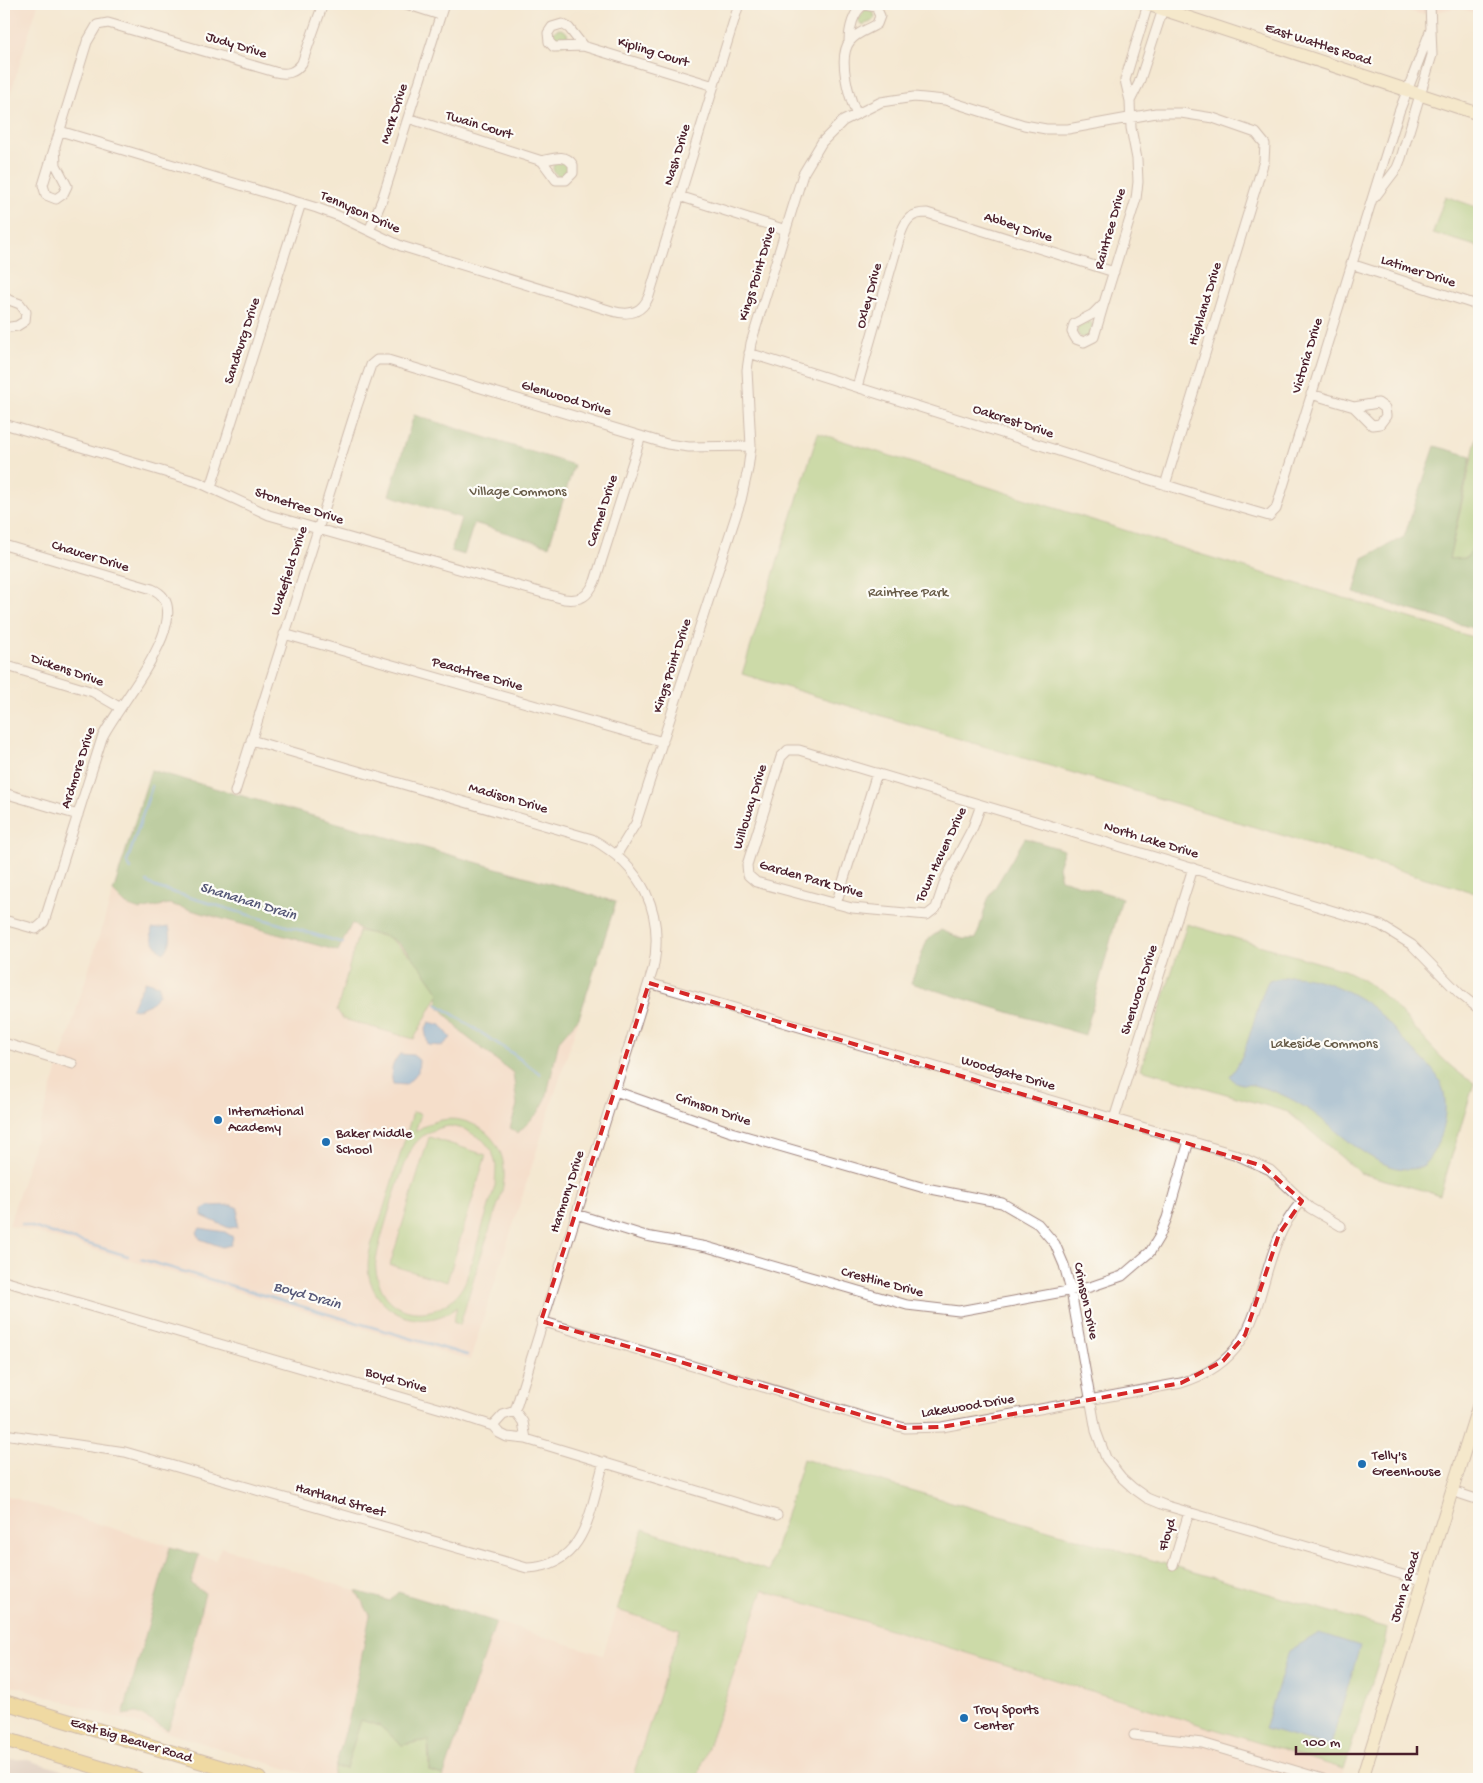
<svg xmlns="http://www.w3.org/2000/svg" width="1483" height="1783" font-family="'Gochi Hand',sans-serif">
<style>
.built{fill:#f5d3c2}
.industrial{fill:#d1c0bd}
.green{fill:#9bc977;stroke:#727451;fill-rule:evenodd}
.forest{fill:#7cad68;stroke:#63664a}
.water{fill:#67a0d6;stroke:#586080}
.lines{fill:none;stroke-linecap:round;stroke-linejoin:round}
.stream{stroke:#67a0d6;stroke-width:2.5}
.street-casing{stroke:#9f847e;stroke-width:11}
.secondary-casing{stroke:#9f847e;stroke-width:14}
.primary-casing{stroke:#9f847e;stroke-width:16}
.street{stroke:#fff;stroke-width:9}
.secondary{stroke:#f6e9c3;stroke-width:12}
.primary{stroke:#e9c769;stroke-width:14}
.marked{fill:none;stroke:#d62828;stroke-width:4;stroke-dasharray:10 6;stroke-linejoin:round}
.poi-dot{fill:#1f6fb2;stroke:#fdfcf7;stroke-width:2}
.labels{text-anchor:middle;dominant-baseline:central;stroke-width:4.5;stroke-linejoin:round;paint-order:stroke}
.street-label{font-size:14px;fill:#4a1f2b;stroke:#fdfcf7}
.park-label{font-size:14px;fill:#665a46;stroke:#fdfcf7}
.poi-label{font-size:14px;fill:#4a1f2b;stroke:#fdfcf7;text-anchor:start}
.water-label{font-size:15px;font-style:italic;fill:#575978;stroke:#fdfcf7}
</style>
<rect width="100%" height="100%" fill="#fdfcf7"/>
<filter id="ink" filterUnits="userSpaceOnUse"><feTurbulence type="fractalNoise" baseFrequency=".02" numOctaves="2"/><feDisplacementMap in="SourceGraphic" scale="10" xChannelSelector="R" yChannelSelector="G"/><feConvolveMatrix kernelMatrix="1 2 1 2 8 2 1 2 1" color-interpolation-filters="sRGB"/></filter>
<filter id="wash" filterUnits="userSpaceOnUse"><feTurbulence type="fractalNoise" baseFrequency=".0096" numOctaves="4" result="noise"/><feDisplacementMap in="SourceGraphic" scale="20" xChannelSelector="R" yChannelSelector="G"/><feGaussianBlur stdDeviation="1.12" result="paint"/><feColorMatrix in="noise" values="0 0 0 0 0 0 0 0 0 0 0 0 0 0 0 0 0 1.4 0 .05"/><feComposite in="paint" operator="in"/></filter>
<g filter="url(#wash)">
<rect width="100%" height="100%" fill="#f4e8d1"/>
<!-- built -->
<path class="built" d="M4,4H38L4,115Z
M1387,4H1479V14L1459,8L1420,14Z
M151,770L616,902L470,1360L9,1225Z
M4,1495L216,1560L221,1547L356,1591L370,1614L350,1714L332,1779H321L4,1683Z
M763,1590L1344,1769L1341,1779H697Z
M617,1610L680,1628L632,1779H443L496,1622L603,1655Z"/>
<!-- industrial -->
<path class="industrial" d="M24,1759L93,1779H4V1760Z"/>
<!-- green -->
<path class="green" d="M865,9L873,10L875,18L871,22L862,25L858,21Z
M552 37a8 8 0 1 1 16 0a8 8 0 1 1-16 0Z
M553 168a8 8 0 1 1 16 0a8 8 0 1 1-16 0Z
M1445,196L1479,208V247L1433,233Z
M1090,321L1093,326L1090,334L1086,338L1080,337L1077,332L1078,326Z
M1479,426V540L1466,558L1449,560Z
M818,433L1203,555L1479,639V894L742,674Z
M1187,924L1344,970C1401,994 1423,1053 1474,1083L1440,1195L1360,1173L1288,1112L1141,1069Z
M359,931L388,937L417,961L439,993L414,1039L343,1019L337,1010Z
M413,1112L421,1114L415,1132C431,1120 451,1115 470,1123C489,1130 503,1148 504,1169C506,1188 496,1208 491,1225C480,1258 470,1291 460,1325L453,1322L457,1307C442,1319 422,1323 403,1316C382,1308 368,1288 368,1266C368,1249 376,1231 382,1214C392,1180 403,1146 413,1112ZM450,1126L464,1129L483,1140L492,1151L496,1165L495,1186L466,1280C449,1321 390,1325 378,1279C376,1273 375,1266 376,1260C379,1242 404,1158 414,1145C423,1133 436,1128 450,1126Z
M429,1137L486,1155L447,1282L390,1265Z
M803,1459L1387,1628L1384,1645L1344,1769L763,1590L697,1779H632L680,1629L617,1610L643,1529L769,1571Z
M361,1720L380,1726L402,1745L428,1740L429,1771L444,1775L443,1779H332L335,1768H346Z"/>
<!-- forest -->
<path class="forest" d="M414,415L574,465L549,546L474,523L464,555L451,551L461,518L389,495Z
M1435,446L1471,456L1449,559L1466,558L1479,540V630L1354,593L1363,558L1404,537Z
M151,770L616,902L579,1018L559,1041L546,1099L538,1113L518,1133L510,1128L517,1105L513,1073L463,1034L437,1004L439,993C427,976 408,945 387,937C372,931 364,936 352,923L338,951L169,904L140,910L126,905L113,892Z
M1025,838L1064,850L1058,867L1061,879L1122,898L1085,1035L911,983L927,940L941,930L963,939H976L988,899Z
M170,1547L199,1555L191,1584L205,1593L179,1700L168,1730L137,1713L123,1715Z
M356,1591L390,1601L398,1592L496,1622L444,1775L429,1771L430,1762L428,1740L402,1745L380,1726L361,1720L346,1768H335L350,1714L370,1615Z"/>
<!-- water -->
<path class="water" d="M169,927C172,937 171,945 164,953C157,948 149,938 152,929Z
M1289,976C1318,975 1356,993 1377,1011C1387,1021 1396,1032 1405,1042C1419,1057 1437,1069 1443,1089C1450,1114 1440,1149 1422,1167C1378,1180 1337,1126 1303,1106C1289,1097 1273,1090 1257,1086C1251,1084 1244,1085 1238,1083C1234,1082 1232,1079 1230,1076C1248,1056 1255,1008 1268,981Z
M145,981L159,985V995L150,1004L136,1010L131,1009Z
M429,1022L441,1025L451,1038L442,1046L428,1045L425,1030Z
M400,1054L413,1055L419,1060L418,1072L406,1085L393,1084C390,1072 391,1064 400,1054Z
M232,1205L238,1208L237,1227L229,1228L202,1216V1209L209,1206Z
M200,1228L225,1232L233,1237L231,1245L222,1247L200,1239L197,1232Z
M1319,1633L1360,1646L1330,1747L1265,1729L1289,1651Z"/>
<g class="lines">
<!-- stream -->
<path class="stream" d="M131,869L127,862L152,786
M147,882L155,887L343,943
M437,1004L512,1053L540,1074
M22,1224L128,1256
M141,1259L467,1355"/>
</g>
</g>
<g filter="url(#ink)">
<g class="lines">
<defs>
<path id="street" d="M406,4L440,15
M849,42C849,30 853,11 864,5L876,7L880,16L877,24C868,30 857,32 850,41C837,57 849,96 856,113
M583,46L554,47L549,42L548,33L552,27L562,24L569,28L583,46L714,86
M1130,101L1139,83L1163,9
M408,118L542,161L556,180H566L573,173V165C566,153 554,158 542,161
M60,131L317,208L336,215L401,246L612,311C630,316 642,313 649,296L739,4
M55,148L56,165L67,186L63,194L56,199L46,195L43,185L87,42L97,25L108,23L115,25L275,72C287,75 295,73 302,63L323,4
M679,196L786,230
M1375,197L1397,168L1401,158L1432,55L1430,4
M369,231L382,200L444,4
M1351,264L1477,305
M4,298L20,304L26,312L25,321L17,326L4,328
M1104,303L1094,337L1084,342L1076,339L1072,332L1074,324L1093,314L1104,303L1136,199L1138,182L1137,159L1131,128L1130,101L1125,80L1148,4
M749,353L1201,496L1269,516L1276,509L1399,112L1431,29
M857,387L901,233C906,219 911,213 927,213L1114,272
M1311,394L1354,407L1372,425L1380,424L1386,416L1385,408L1378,403L1354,407
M4,424L198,482L269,515L564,599C582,601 588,596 595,581L641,436
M211,487L301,203
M4,545L152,589C203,610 115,708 102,738L44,922L36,929L4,920
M284,634L663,742
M4,665L93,692L119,707
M251,740L592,839C642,867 665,911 653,969L515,1411
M235,792L357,406L371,365L377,360H388L667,444L689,447L751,446
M4,793L78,815
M981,805L973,827L946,878L936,908L927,915L852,908L756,882L748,875L747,865L781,757L788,750H799L1380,925L1412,945L1460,994L1479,1009
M617,854L636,823L741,500L748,469L751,446L747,370L751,343L803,174L822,142L843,121L881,102L914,97L945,100L1024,125L1046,129H1068L1156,113H1181L1213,118L1256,133L1265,144L1264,161L1165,485
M836,904L877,773
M649,983L1234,1154L1270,1170L1310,1208L1341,1226
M4,1043L73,1064
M615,1091L731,1132L921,1187L1002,1203L1038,1224L1055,1244L1064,1265L1071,1291L1096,1431L1106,1458L1121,1477L1133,1488L1147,1498L1164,1505L1424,1581
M1114,1119L1193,868
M576,1214L646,1236L707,1247L907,1305L959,1311L1090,1287L1122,1276L1150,1252L1159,1237L1167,1218L1189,1141
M4,1281L445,1410L493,1426L499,1433L507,1437L526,1439L777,1515
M541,1321L871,1419L905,1428L942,1427L1181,1383C1280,1353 1246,1263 1302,1201
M493,1426L503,1415L515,1411L523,1422L526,1439
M4,1434L125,1452L527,1568C587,1566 590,1509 604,1462
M1452,1491L1479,1500
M1173,1565L1189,1512
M1134,1735L1202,1743L1323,1779"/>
<path id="secondary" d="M1147,4L1479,114
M1362,1779L1479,1404"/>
<path id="primary" d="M4,1702L259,1779
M4,1739L137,1779"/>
</defs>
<!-- street casing -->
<use href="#street" class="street-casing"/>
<!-- secondary casing -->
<use href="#secondary" class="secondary-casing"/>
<!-- primary casing -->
<use href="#primary" class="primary-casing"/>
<!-- street -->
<use href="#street" class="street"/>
<!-- secondary -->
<use href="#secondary" class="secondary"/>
<!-- primary -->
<use href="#primary" class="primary"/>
</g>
</g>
<!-- marked area -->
<path d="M0 0H1483V1783H0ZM649,983L1263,1166L1302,1201L1279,1234L1245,1335L1223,1361L1181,1383L942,1427L905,1428L541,1321Z" fill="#f4e8d1" fill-opacity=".55" fill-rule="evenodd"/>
<path class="marked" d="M649,983L1263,1166L1302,1201L1279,1234L1245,1335L1223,1361L1181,1383L942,1427L905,1428L541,1321Z"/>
<!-- markers -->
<g class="poi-dot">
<circle cx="218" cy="1120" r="5"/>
<circle cx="326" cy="1142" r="5"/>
<circle cx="1362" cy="1464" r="5"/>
<circle cx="964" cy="1718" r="5"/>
</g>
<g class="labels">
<!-- street labels -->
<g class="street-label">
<text transform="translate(1318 45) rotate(18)">East Wattles Road</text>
<text transform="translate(236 46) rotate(17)">Judy Drive</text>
<text transform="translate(653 53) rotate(17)">Kipling Court</text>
<text transform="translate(395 114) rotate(-72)">Mark Drive</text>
<text transform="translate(479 126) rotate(17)">Twain Court</text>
<text transform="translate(678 155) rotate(-73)">Nash Drive</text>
<text transform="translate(360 213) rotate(24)">Tennyson Drive</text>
<text transform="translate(1018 228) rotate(18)">Abbey Drive</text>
<text transform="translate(1111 229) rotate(-74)">Raintree Drive</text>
<text transform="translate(1418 272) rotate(18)">Latimer Drive</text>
<text transform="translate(758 274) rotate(-73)">Kings Point Drive</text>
<text transform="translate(870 296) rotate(-75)">Oxley Drive</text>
<text transform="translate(1206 304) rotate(-73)">Highland Drive</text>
<text transform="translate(243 341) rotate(-72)">Sandburg Drive</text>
<text transform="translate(1308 356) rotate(-73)">Victoria Drive</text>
<text transform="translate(566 399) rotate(17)">Glenwood Drive</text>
<text transform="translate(1013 422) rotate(18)">Oakcrest Drive</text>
<text transform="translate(299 507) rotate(18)">Stonetree Drive</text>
<text transform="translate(603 511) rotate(-72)">Carmel Drive</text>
<text transform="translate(90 557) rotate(17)">Chaucer Drive</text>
<text transform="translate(290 571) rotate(-72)">Wakefield Drive</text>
<text transform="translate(673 666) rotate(-72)">Kings Point Drive</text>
<text transform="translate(67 671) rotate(19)">Dickens Drive</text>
<text transform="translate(477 675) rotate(16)">Peachtree Drive</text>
<text transform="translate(79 768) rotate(-72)">Ardmore Drive</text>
<text transform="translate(508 799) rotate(16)">Madison Drive</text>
<text transform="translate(751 807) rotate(-73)">Willoway Drive</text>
<text transform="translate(1151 841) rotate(17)">North Lake Drive</text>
<text transform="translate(942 855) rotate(-65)">Town Haven Drive</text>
<text transform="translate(811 880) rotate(16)">Garden Park Drive</text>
<text transform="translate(1140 990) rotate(-72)">Sherwood Drive</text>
<text transform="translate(1008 1074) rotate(16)">Woodgate Drive</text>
<text transform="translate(713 1110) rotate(19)">Crimson Drive</text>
<text transform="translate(568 1192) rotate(-72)">Harmony Drive</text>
<text transform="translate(882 1283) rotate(15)">Crestline Drive</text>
<text transform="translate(1085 1301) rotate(78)">Crimson Drive</text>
<text transform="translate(396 1381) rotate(16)">Boyd Drive</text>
<text transform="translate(968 1407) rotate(-9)">Lakewood Drive</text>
<text transform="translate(340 1501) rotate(16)">Hartland Street</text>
<text transform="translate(1168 1535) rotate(-74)">Floyd</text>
<text transform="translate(1406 1587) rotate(-73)">John R Road</text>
<text transform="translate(131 1741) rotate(17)">East Big Beaver Road</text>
</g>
<!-- park labels -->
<g class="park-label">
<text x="518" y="492">Village Commons</text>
<text x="908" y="593">Raintree Park</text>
<text x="1324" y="1044">Lakeside Commons</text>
</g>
<!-- poi labels -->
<g class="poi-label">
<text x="228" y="1112">International<tspan x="228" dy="16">Academy</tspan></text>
<text x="336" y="1134">Baker Middle<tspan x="336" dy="16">School</tspan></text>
<text x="1372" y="1456">Telly's<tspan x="1372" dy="16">Greenhouse</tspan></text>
<text x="974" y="1710">Troy Sports<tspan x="974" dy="16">Center</tspan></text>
</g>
<!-- water labels -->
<g class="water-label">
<text transform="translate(248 902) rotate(17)">Shanahan Drain</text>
<text transform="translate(307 1296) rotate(16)">Boyd Drain</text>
</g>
</g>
<!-- margin -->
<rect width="1483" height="1783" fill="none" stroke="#fdfcf7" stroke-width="20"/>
<!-- scale -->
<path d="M1296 1746v8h121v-8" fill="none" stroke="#4a1f2b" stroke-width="2.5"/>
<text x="1303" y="1746" font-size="15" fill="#4a1f2b" stroke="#fdfcf7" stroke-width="4" paint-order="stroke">100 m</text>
</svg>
